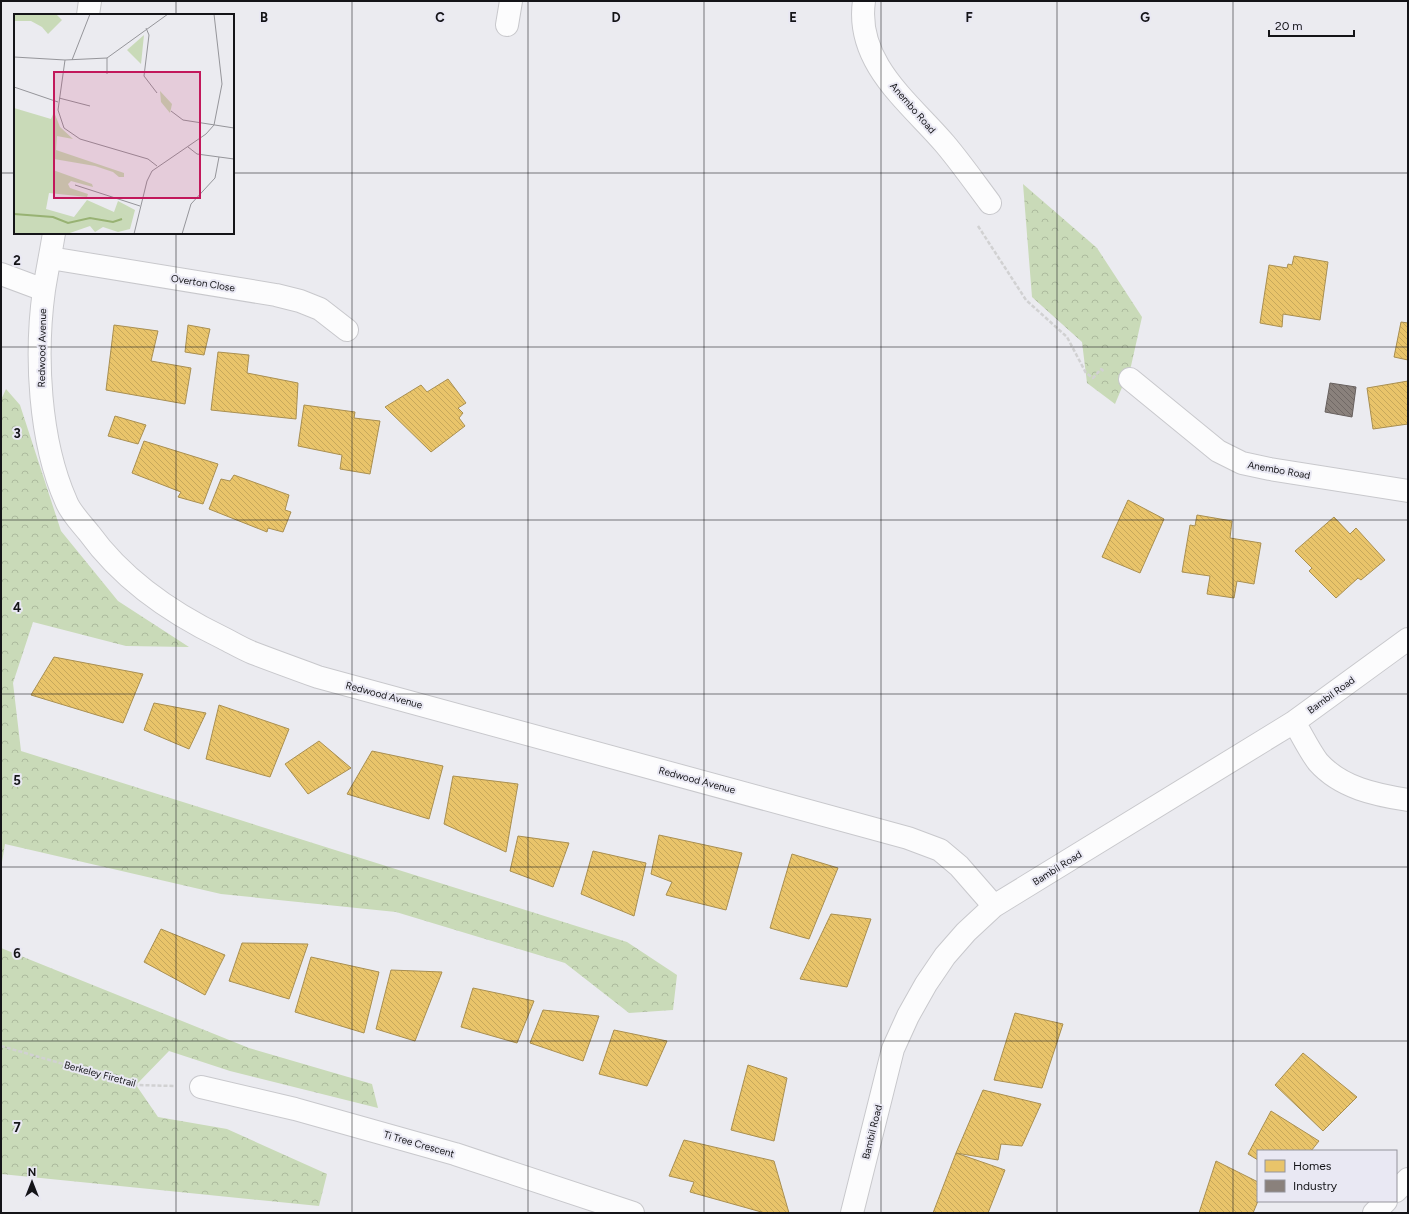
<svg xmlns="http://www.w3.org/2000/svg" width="1409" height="1214" font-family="Figtree,sans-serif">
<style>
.forest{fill:url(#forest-crowns)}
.homes{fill:url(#homes-back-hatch);stroke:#a98f51}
.industry{fill:url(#industry-back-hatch);stroke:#67605e}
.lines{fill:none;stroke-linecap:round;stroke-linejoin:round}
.minor-casing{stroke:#c8c8cc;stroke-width:24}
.path{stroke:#d1d1d2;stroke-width:2.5;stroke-dasharray:4 2;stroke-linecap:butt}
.minor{stroke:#fcfcfd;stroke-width:22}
.grid{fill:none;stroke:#141418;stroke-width:1;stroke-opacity:0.55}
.labels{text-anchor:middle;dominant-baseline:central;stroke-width:4;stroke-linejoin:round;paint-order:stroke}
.street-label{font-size:10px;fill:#141418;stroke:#e9e8f3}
.inset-river{fill:none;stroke:#98b273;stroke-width:2}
.inset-road{fill:none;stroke:#95959a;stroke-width:1}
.view{fill:#c2185b;fill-opacity:0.15;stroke:#c2185b;stroke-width:2}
.inset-edge{fill:none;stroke:#141418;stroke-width:2}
.grid-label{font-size:13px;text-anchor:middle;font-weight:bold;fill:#141418;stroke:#e9e8f3;stroke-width:4;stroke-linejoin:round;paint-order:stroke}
</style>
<defs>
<pattern id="forest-crowns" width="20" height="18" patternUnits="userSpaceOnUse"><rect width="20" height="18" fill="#c9dab8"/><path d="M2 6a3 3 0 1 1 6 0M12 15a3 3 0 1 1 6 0" fill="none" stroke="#acba9d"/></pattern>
<pattern id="homes-back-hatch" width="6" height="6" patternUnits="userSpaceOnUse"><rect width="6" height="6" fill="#e9c46a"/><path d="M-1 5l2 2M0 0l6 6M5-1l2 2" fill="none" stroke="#c7a85b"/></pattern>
<pattern id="industry-back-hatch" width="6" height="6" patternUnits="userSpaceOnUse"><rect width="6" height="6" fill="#8a817c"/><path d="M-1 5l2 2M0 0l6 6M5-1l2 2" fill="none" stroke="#706865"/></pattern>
</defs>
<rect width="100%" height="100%" fill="#ebebf0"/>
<!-- forest -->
<path class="forest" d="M1023,184L1097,248L1142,317L1131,366L1115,404L1087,383L1082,342L1032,297Z
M6,389L20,405L61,531L118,601L189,647L126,646L33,622L13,683L21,751L627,942L677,975L673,1010L629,1013L565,963L396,912L221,894L5,844L1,868V400Z
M1,948L249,1048L372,1084L378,1108L230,1071L169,1051L136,1085L158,1117L227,1129L327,1174L319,1206L1,1174Z"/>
<!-- homes -->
<path class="homes" d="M1294,256L1328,262L1320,320L1283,314L1282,327L1260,323L1269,265L1287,268L1288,264L1292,265Z
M1401,322L1408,323V360L1394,357Z
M114,325L158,331L151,361L191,368L185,404L106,390Z
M188,325L210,329L204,355L185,352Z
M218,352L249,355L247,373L298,383L296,419L211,410Z
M448,379L466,403L458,408L463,413L459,418L465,426L431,452L385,407L421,385L427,392Z
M1408,381V424L1373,429L1367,388Z
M304,405L355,412L354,418L380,421L370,474L340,469L342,455L298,446Z
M115,416L146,425L138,444L108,436Z
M144,441L218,464L203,504L178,497L181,492L132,473Z
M234,475L289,495L285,510L291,512L283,532L268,528L267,532L209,509L221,479L230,481Z
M1128,500L1164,519L1140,573L1102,557Z
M1197,515L1232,521L1230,538L1261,543L1254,584L1237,581L1234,598L1207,594L1210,576L1182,572L1190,525L1195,526Z
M1334,517L1350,534L1356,528L1385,560L1361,580L1358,578L1336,598L1309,571L1312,568L1295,551Z
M54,657L143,674L123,723L31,695Z
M154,703L206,713L189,749L144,730Z
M219,705L289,729L270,777L206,759Z
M319,741L351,768L308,794L285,764Z
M372,751L443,766L429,819L347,794Z
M453,776L518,784L506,852L444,824Z
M659,835L742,853L726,910L666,895L672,882L651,874Z
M518,836L569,843L553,887L510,871Z
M593,851L646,863L634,916L581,894Z
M792,854L838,868L809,939L770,928Z
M831,914L871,919L847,987L800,979Z
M161,929L225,955L205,995L144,962Z
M242,943L308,944L289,999L229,981Z
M311,957L379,972L364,1033L295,1012Z
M391,970L442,972L415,1041L376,1029Z
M473,988L534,1001L517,1043L461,1027Z
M543,1010L599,1016L583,1061L530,1043Z
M1015,1013L1063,1024L1042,1088L994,1080Z
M614,1030L667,1041L647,1086L599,1074Z
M1303,1053L1357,1097L1323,1131L1275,1085Z
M748,1065L787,1078L774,1141L731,1130Z
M983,1090L1041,1104L1022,1146L1001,1144L998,1160L956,1153Z
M1271,1111L1319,1141L1311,1151H1258V1160L1248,1154Z
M684,1140L774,1161L789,1213H765L690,1192L694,1182L669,1176Z
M956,1153L1005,1170L988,1213H933Z
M1216,1161L1258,1182V1201L1253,1213H1199Z"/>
<!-- industry -->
<path class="industry" d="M1330,383L1356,387L1352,417L1325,412Z"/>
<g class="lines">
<defs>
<path id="minor" d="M864,1C855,63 910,103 945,144C961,163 975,183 990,203
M88,15L90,1
M507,25L511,1
M54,233C51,252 47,271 44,290C35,355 39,440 66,501C70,512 81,523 89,533C123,580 171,613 223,638C233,643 243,649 253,653C274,661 296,669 318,677L908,838L940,850L959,866L994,906
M50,258L276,295L300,301L320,309L347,330
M1,274L44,290
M1130,379L1218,451L1242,463L1270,469L1408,491
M1294,722C1302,735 1309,750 1318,762C1341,788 1376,795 1408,800
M201,1087L295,1109L455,1154L633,1213
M1396,1191L1408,1179
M852,1213L893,1049L908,1016L926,984L945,956L966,932L994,906L1294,722L1408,639
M1374,1213L1386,1201"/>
</defs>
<!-- minor casing -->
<use href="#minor" class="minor-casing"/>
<!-- path -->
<path class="path" d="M978,226L1026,300L1067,337L1086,373L1093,378L1101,369L1105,372
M1,1046L136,1085L175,1086"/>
<!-- minor -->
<use href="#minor" class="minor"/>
</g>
<!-- grid -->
<path class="grid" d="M176,1V15M352,1V1213M528,1V1213M704,1V1213M881,1V1213M1057,1V1213M1233,1V1213M1,173H15M233,173H1408M176,233V1213M1,347H1408M1,520H1408M1,694H1408M1,867H1408M1,1041H1408"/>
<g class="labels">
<!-- street labels -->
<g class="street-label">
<text transform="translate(913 108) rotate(49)">Anembo Road</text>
<text transform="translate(203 283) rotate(9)">Overton Close</text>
<text transform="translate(42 348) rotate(-89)">Redwood Avenue</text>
<text transform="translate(1279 470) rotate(10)">Anembo Road</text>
<text transform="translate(384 695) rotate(15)">Redwood Avenue</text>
<text transform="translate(1331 695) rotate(-36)">Bambil Road</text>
<text transform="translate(697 780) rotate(15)">Redwood Avenue</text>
<text transform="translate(1057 868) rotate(-32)">Bambil Road</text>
<text transform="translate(100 1074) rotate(15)">Berkeley Firetrail</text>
<text transform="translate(872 1132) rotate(-76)">Bambil Road</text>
<text transform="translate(419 1144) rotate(16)">Ti Tree Crescent</text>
</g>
</g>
<!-- overview -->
<g transform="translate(14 14)">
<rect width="220" height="220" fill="#ebebf0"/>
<path d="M0,0H42L48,6L34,20L28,13L17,7H0ZM146,77L158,90L156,99L147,88ZM0,94L37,105L40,98L46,113L59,125L43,122L42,136L110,159V163H105L99,158L81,152L40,145L39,156L78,170L79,173L57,167L54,170L56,174L74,180L73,183L35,179L32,195L60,203L73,186L100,198L104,187L121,196L116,215L104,218L89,213L81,218L76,212L53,220H0Z" fill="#c9dab8"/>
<path d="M130,21L127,50L113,36Z" fill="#c9dab8"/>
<path class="inset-river" d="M0,200L39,203L54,209L76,204L99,208L108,205"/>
<path class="inset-road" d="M132,14L135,21L130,62L143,79M0,43L51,46L93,44L154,0M51,46L44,96L50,114L66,125L134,145L143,152M58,46L76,0M93,60V44M0,73L44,88M45,84L76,92M157,97L169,106L220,114M174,133L183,140L220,145M61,171L126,192M120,220L133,167L138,157L192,120L200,111L208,70L200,0M168,220L177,190L201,164L205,143"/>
<path class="view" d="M40,58H186V184H40Z"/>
<rect width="220" height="220" class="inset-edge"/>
</g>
<g class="grid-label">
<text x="264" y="22">B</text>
<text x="440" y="22">C</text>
<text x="616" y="22">D</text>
<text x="793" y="22">E</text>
<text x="969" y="22">F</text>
<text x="1145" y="22">G</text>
<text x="17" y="265">2</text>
<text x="17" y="438">3</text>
<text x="17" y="612">4</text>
<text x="17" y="785">5</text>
<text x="17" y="958">6</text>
<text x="17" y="1132">7</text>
</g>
<!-- border -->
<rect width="1409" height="1214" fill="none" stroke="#141418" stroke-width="4"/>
<!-- legend -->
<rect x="1257" y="1150" width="140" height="52" fill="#e9e8f3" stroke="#94939b"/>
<rect x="1265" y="1160" width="20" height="12" fill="#e9c46a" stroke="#94939b"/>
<text x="1293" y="1170" font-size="12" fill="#141418">Homes</text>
<rect x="1265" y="1180" width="20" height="12" fill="#8a817c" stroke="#94939b"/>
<text x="1293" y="1190" font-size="12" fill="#141418">Industry</text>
<!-- north arrow -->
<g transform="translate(32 1182)" stroke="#e9e8f3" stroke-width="3" paint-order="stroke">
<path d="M0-3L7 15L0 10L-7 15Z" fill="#141418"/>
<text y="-6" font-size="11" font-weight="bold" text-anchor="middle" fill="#141418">N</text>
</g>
<!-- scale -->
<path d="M1269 30v6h85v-6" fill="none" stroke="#141418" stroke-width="2"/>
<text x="1275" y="30" font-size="12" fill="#141418" stroke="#e9e8f3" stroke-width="3" paint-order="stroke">20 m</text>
</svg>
